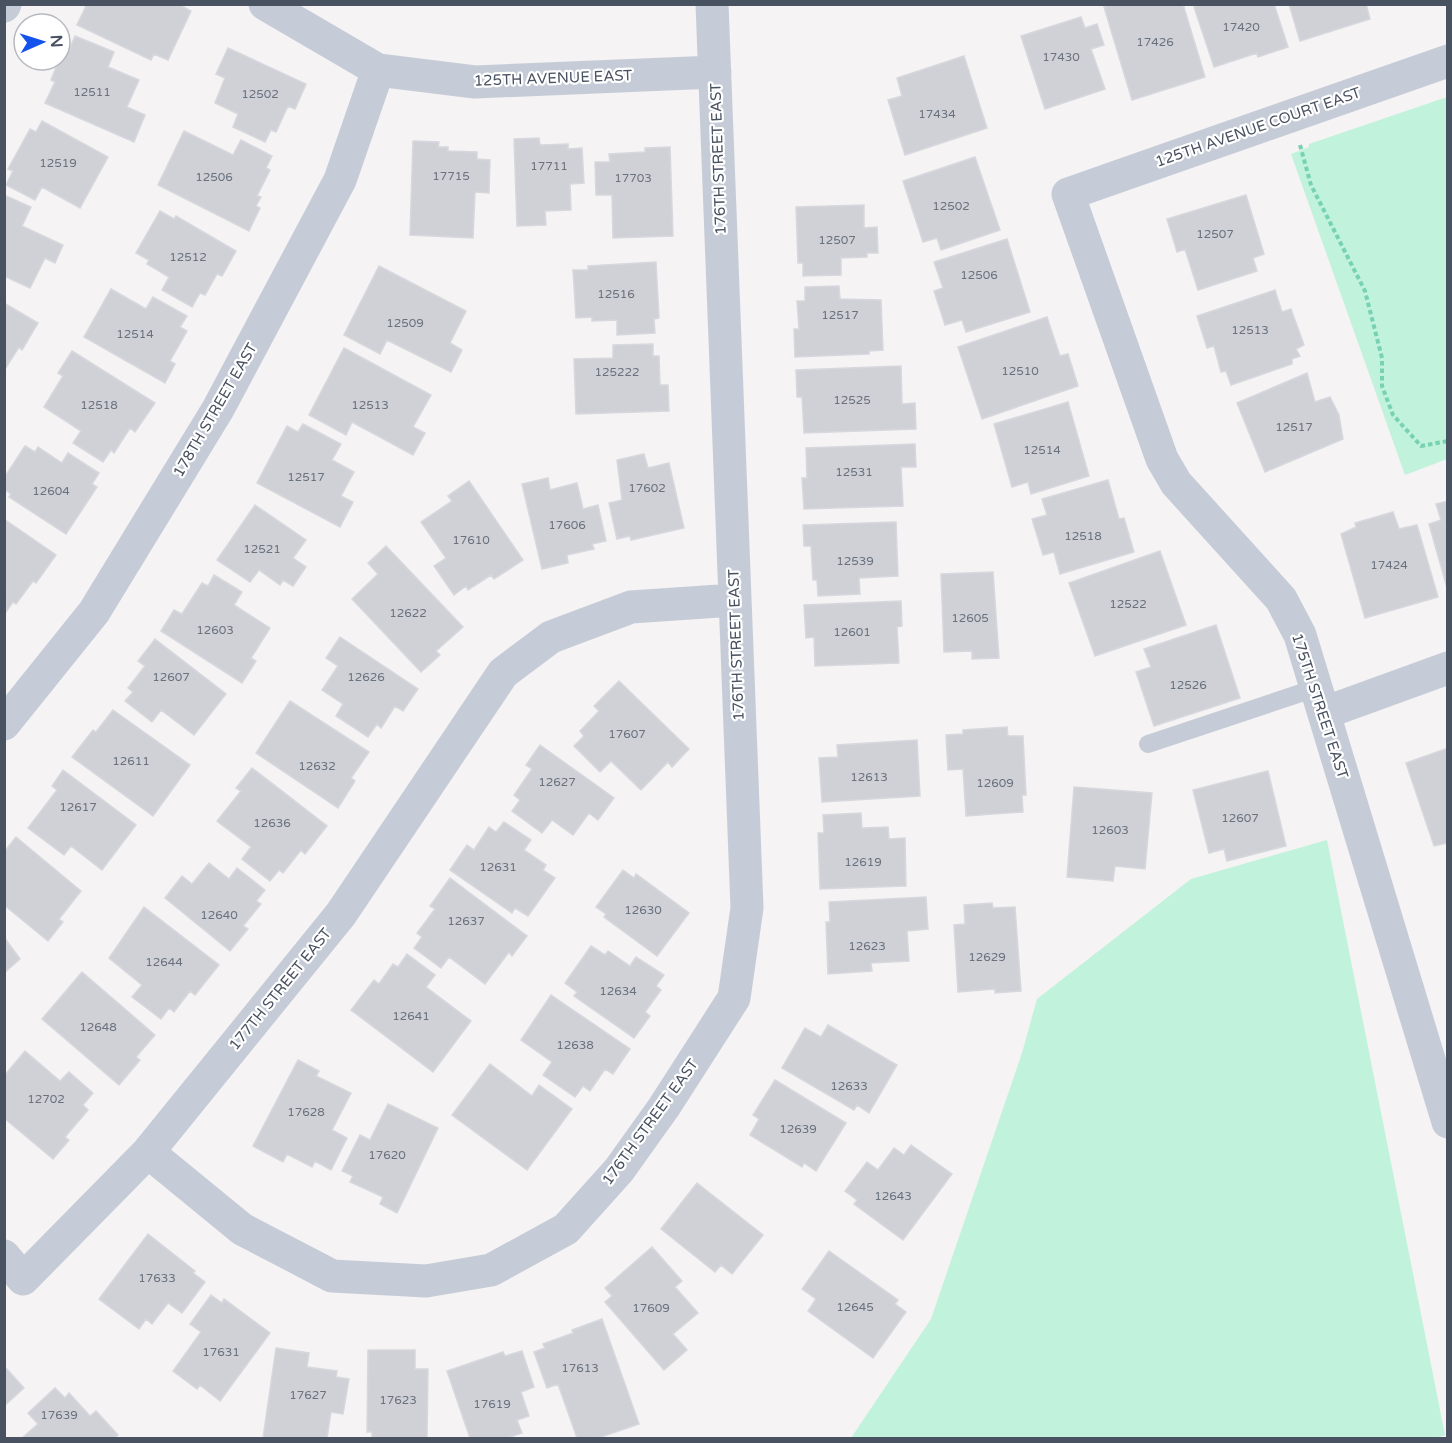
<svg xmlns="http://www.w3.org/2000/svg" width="1452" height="1443" font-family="'Varela Round',sans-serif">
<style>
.green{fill:#c1f2dc}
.building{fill:#cfd1d7;stroke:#d7d8de;stroke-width:1.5}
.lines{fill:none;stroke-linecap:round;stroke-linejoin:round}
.path{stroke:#77d2b3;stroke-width:4;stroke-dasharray:4.5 3;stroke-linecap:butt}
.service{stroke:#c6ccd7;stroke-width:18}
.minor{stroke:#c6ccd7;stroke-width:33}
.labels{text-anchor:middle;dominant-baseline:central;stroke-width:4.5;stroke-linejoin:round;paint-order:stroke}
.number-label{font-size:12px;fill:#6a727e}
.street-label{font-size:15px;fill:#495261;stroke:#fff}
</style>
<rect width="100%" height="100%" fill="#f5f3f3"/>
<!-- green -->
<path class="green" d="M1447,97V459L1405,475L1291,154L1309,147V144Z
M1327,840L1445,1435L1435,1438H851L931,1319L1022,1053L1037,999L1191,879Z"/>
<!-- building -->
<path class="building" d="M87,4H178L191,11L168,60L154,54L151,60L77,25Z
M1111,4H1183L1205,77L1132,100L1104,7Z
M1200,4H1274L1288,47L1258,57L1257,53L1214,67L1194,7Z
M1289,4H1366L1370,19L1300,41Z
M1081,17L1085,28L1097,24L1104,45L1091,49L1105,89L1045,109L1021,36Z
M75,36L114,52L108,67L139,80L127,107L145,115L134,142L45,103L55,82L51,80L63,50L68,53Z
M228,48L306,84L295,109L288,106L276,132L271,130L265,142L233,127L238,114L215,103L225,78L216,74Z
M964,56L987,128L905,155L888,100L902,96L897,78Z
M42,121L108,157L80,208L42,187L35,200L6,185L13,171L8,169L30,129L36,132Z
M184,131L233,155L241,140L272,156L266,168L270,170L257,196L261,197L256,206L260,208L249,231L158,185Z
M539,138L540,145L568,144V149L582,148L584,183L570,184L571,210L545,211L546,225L517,226L514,139Z
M413,141L439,142L438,147H448V151L477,152V159L490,160L489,193L475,192L473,238L410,235Z
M670,147L673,236L613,238L612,195H596L595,162H610L609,154L645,152V148Z
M975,157L1000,230L941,250L937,238L923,242L903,181Z
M4,195L31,207L22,226L63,245L55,263L45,258L30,288L4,276Z
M1246,195L1264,254L1253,258L1257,271L1198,290L1185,249L1177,252L1167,219Z
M864,205V228L877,227L878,253H867V257L841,258V275L803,276V263H798L796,207Z
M160,211L174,219L176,216L236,251L222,276L217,274L205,295L200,293L192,307L162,290L169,277L147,264L149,260L136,253Z
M1007,239L1030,312L966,332L962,320L945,325L934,291L943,288L934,262Z
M656,262L659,318L654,319L655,333L617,335V320L592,321V317L576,318L573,270H588V266Z
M379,266L466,311L450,343L462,350L451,372L387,340L380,354L344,335Z
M839,286L840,299L881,300L883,350L869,351V354L795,357L794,329H799L797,301H805V287Z
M111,289L146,309L153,297L187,316L180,327L187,331L170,361L175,364L165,383L84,337Z
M1275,290L1282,312L1291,309L1304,345L1296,349L1300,356L1292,359V364L1231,385L1226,371L1221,372L1214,346L1207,348L1197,316Z
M4,303L38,323L22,350L19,347L4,371Z
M1047,317L1060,356L1068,354L1078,386L982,419L958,347Z
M653,344V356H659L660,385H668L669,411L576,414L574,359L613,358V345Z
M344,348L431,395L413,427L425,433L413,455L352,422L346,435L309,415Z
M72,351L155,403L135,432L130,428L114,453L111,450L103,462L73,443L81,431L44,407L63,376L58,373Z
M901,366L902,404L915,403L916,429L804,433L802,397H797L796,370Z
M1307,373L1315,402L1330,397L1339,415L1343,439L1265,472L1237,403Z
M1068,402L1089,476L1031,494L1028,482L1012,487L994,424Z
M303,424L341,444L332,460L354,472L341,496L353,502L340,527L257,483L287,426L298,432Z
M915,444L916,467H901L903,506L804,509L802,478H807L806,448Z
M25,446L35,452L38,447L62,463L68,453L99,473L92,484L97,487L66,534L9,497L11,494L4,489V478Z
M644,454L648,468L669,463L684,528L631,540L630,536L617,539L609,503L622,500L617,460Z
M548,478L550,490L577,483L583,509L598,505L606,541L592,544L594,549L567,555L568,563L542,569L522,484Z
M1108,480L1119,519L1124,518L1134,552L1060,574L1054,552L1043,555L1032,519L1047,515L1042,499Z
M469,481L523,560L494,579L491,575L468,590L466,586L454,595L434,566L446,558L421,522L452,501L448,496Z
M1448,501V588H1447L1429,524L1441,520L1436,504Z
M255,505L306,540L293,558L306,567L293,586L283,580L280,585L259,570L250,582L217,560Z
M1393,512L1399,529L1417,525L1438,597L1365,618L1341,534L1356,527L1355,523Z
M4,519L56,555L36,583L33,581L16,604L13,602L6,612Z
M896,522L898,576L859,578L860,594L818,596L817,580H813L811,546H804L803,525Z
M386,546L463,627L436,651L440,655L421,672L352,599L378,574L368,563Z
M1160,551L1186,625L1095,656L1069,583Z
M993,572L999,658L972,659V651L944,652L941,574Z
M214,575L242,592L234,605L270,628L251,658L256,661L242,683L161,631L174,610L182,614L202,583L208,586Z
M901,601L902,626L897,627L899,663L815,666L814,637L806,638L804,605Z
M1216,625L1240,698L1154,726L1136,672L1151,667L1144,649Z
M340,637L418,689L403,711L395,706L381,728L377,724L368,737L336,716L343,704L322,690L338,666L326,658Z
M155,639L226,694L194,735L161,710L152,722L125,701L133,692L128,688L145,666L138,661Z
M619,681L689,749L672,767L668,762L641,790L611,761L600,772L574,746L584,736L580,731L599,711L594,706Z
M290,701L369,752L351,778L355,781L338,808L256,753Z
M113,710L190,765L153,816L72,757L93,730L96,732Z
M1007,727L1008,736H1023L1026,795H1022L1023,812L966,816L963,769L948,770L946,735L963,734V730Z
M917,740L920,796L822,802L819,758L838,757L837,745Z
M540,745L614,798L598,820L589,813L573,835L552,820L542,833L512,811L520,800L514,795L532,769L526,765Z
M1448,748V843L1434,846L1406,763Z
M252,768L327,826L305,854L301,850L283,873L279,870L270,881L242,859L251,847L217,821L241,791L236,788Z
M63,770L136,825L102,870L71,846L64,855L28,828L57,790L52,786Z
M1268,771L1286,846L1227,861L1224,849L1209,853L1193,790Z
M1074,787L1152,793L1145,869L1115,866L1113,881L1067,877Z
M861,813L862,828L888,827L889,839L905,838L906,886L820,889L818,833H824L823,815Z
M504,822L531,840L524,850L546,865L543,870L555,878L528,916L515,908L512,913L450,870L467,845L474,850L489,827L496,832Z
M16,837L81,891L59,919L63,922L48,941L4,905V852Z
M209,863L229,879L237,868L265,890L256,901L261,904L243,926L248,929L230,951L165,898L182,876L192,884Z
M623,870L634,878L636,874L689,913L657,956L604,917L606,914L596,907Z
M450,878L527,936L512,956L509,952L485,984L449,957L441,968L414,948L422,937L417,933L435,909L430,906Z
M926,897L928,929L907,931L909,961L871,963L872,971L828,974L826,922H830L829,902Z
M992,903L993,908L1015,907L1021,991L995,993V989L958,992L954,925L965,924L964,905Z
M144,907L219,965L195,995L190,991L174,1012L169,1008L161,1019L132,997L142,985L109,958Z
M4,937L20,959L4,973Z
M591,946L605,955L608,951L630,966L636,957L664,975L656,986L661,990L645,1012L650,1016L634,1038L574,996L577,992L565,983Z
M407,954L435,975L426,987L471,1021L433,1072L351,1010L374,980L379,984L393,964L398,967Z
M82,972L155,1035L136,1057L140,1060L119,1085L42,1019Z
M551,995L630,1049L613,1074L605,1069L590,1091L583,1086L575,1097L543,1075L552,1062L521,1040Z
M828,1025L897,1065L869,1113L857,1105L854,1110L782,1068L805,1028L821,1037Z
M25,1051L60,1081L69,1072L93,1093L83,1105L88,1110L65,1137L69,1140L53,1159L4,1118V1076Z
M298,1060L319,1071L316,1076L351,1093L332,1130L347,1138L331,1170L315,1161L312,1167L287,1154L283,1162L253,1146Z
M490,1064L532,1096L539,1085L572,1109L527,1170L452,1115Z
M775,1080L846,1123L816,1171L804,1163L802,1167L750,1135L759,1119L753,1115Z
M388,1104L438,1128L397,1213L380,1204L383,1197L350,1182L353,1176L342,1171L360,1135L370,1140Z
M911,1145L952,1174L903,1240L854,1204L857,1200L845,1191L867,1162L878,1170L894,1148L904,1155Z
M697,1183L763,1235L732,1274L721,1265L715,1272L661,1229Z
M148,1234L195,1271L193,1273L205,1282L182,1313L168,1303L152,1324L146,1319L139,1329L99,1299Z
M652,1247L682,1281L675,1287L698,1313L673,1334L687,1350L664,1370L605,1302L612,1296L605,1288Z
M829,1251L898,1300L895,1304L906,1312L873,1358L808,1311L816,1299L802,1289Z
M211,1295L222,1303L224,1299L270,1333L220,1401L200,1385L197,1389L173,1371L201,1332L190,1324Z
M602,1319L639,1424L598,1438H577L558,1384L547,1388L534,1352L545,1348L543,1344L573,1333L572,1330Z
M276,1348L309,1353L307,1367L337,1371L336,1377L349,1379L343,1414L331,1412L327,1438H263Z
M368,1350H415V1369H428L427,1438H372V1432H367Z
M522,1351L534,1387L521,1392L529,1416L517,1420L522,1433L507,1438H470L447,1371L503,1352L505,1356Z
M4,1366L24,1388L4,1406Z
M55,1388L65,1398L69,1393L90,1416L96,1411L118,1435L114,1438H22L38,1424L28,1413Z"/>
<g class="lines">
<!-- path -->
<path class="path" d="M1300,145L1311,185L1365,291L1382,358V386L1393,415L1421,446L1448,441"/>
<!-- service -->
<path class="service" d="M1148,744L1316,688"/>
<!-- minor -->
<path class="minor" d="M265,4L378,70L475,82L715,72
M4,6L5,4
M1448,61L1068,194L1162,459L1176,483L1281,599L1300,635L1448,1122
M1324,713L1448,668
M4,724L94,612L218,409L340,180L378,70
M148,1152L242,1229L332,1276L426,1281L491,1270L566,1229L619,1170L664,1107L734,998L747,908L712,4
M4,1256L23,1279L148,1152L341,914L503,673L551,637L631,607L734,600"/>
</g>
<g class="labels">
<!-- number labels -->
<g class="number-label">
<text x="1241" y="27">17420</text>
<text x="1155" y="42">17426</text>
<text x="1061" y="57">17430</text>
<text x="92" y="92">12511</text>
<text x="260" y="94">12502</text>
<text x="937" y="114">17434</text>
<text x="58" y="163">12519</text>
<text x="549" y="166">17711</text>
<text x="451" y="176">17715</text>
<text x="214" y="177">12506</text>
<text x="633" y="178">17703</text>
<text x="951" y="206">12502</text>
<text x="1215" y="234">12507</text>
<text x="837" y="240">12507</text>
<text x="188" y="257">12512</text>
<text x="979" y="275">12506</text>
<text x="616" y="294">12516</text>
<text x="840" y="315">12517</text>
<text x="405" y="323">12509</text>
<text x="1250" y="330">12513</text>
<text x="135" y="334">12514</text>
<text x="1020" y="371">12510</text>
<text x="617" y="372">125222</text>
<text x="852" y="400">12525</text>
<text x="99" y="405">12518</text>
<text x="370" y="405">12513</text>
<text x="1294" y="427">12517</text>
<text x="1042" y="450">12514</text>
<text x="854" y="472">12531</text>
<text x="306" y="477">12517</text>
<text x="647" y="488">17602</text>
<text x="51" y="491">12604</text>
<text x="567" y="525">17606</text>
<text x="1083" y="536">12518</text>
<text x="471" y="540">17610</text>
<text x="262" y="549">12521</text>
<text x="855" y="561">12539</text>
<text x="1389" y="565">17424</text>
<text x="1128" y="604">12522</text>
<text x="408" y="613">12622</text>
<text x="970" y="618">12605</text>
<text x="215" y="630">12603</text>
<text x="852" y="632">12601</text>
<text x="171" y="677">12607</text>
<text x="366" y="677">12626</text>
<text x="1188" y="685">12526</text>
<text x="627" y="734">17607</text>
<text x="131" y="761">12611</text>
<text x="317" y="766">12632</text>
<text x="869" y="777">12613</text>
<text x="557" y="782">12627</text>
<text x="995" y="783">12609</text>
<text x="78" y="807">12617</text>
<text x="1240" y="818">12607</text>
<text x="272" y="823">12636</text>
<text x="1110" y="830">12603</text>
<text x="863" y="862">12619</text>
<text x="498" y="867">12631</text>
<text x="643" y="910">12630</text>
<text x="219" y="915">12640</text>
<text x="466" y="921">12637</text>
<text x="867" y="946">12623</text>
<text x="987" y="957">12629</text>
<text x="164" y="962">12644</text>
<text x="618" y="991">12634</text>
<text x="411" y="1016">12641</text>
<text x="98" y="1027">12648</text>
<text x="575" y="1045">12638</text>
<text x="849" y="1086">12633</text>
<text x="46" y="1099">12702</text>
<text x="306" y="1112">17628</text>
<text x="798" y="1129">12639</text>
<text x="387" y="1155">17620</text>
<text x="893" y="1196">12643</text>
<text x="157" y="1278">17633</text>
<text x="855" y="1307">12645</text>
<text x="651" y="1308">17609</text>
<text x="221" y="1352">17631</text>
<text x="580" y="1368">17613</text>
<text x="308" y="1395">17627</text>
<text x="398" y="1400">17623</text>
<text x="492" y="1404">17619</text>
<text x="59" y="1415">17639</text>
</g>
<!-- street labels -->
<g class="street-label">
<text transform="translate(553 78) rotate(-2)">125TH AVENUE EAST</text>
<text transform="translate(1258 127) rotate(-19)">125TH AVENUE COURT EAST</text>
<text transform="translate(718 159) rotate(-92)">176TH STREET EAST</text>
<text transform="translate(215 410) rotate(-60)">178TH STREET EAST</text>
<text transform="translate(736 645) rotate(-92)">176TH STREET EAST</text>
<text transform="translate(1320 706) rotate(72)">175TH STREET EAST</text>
<text transform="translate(280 989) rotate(-51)">177TH STREET EAST</text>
<text transform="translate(650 1122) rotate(-54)">176TH STREET EAST</text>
</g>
</g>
<!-- border -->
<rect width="1452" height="1443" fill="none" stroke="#495261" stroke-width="12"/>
<!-- north arrow -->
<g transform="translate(42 42) rotate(87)"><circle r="28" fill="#ffffff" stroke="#b6bac0" stroke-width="1.5"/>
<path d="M0-4.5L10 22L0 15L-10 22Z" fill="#1452ee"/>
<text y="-9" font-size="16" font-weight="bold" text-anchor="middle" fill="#495261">N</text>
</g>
</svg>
